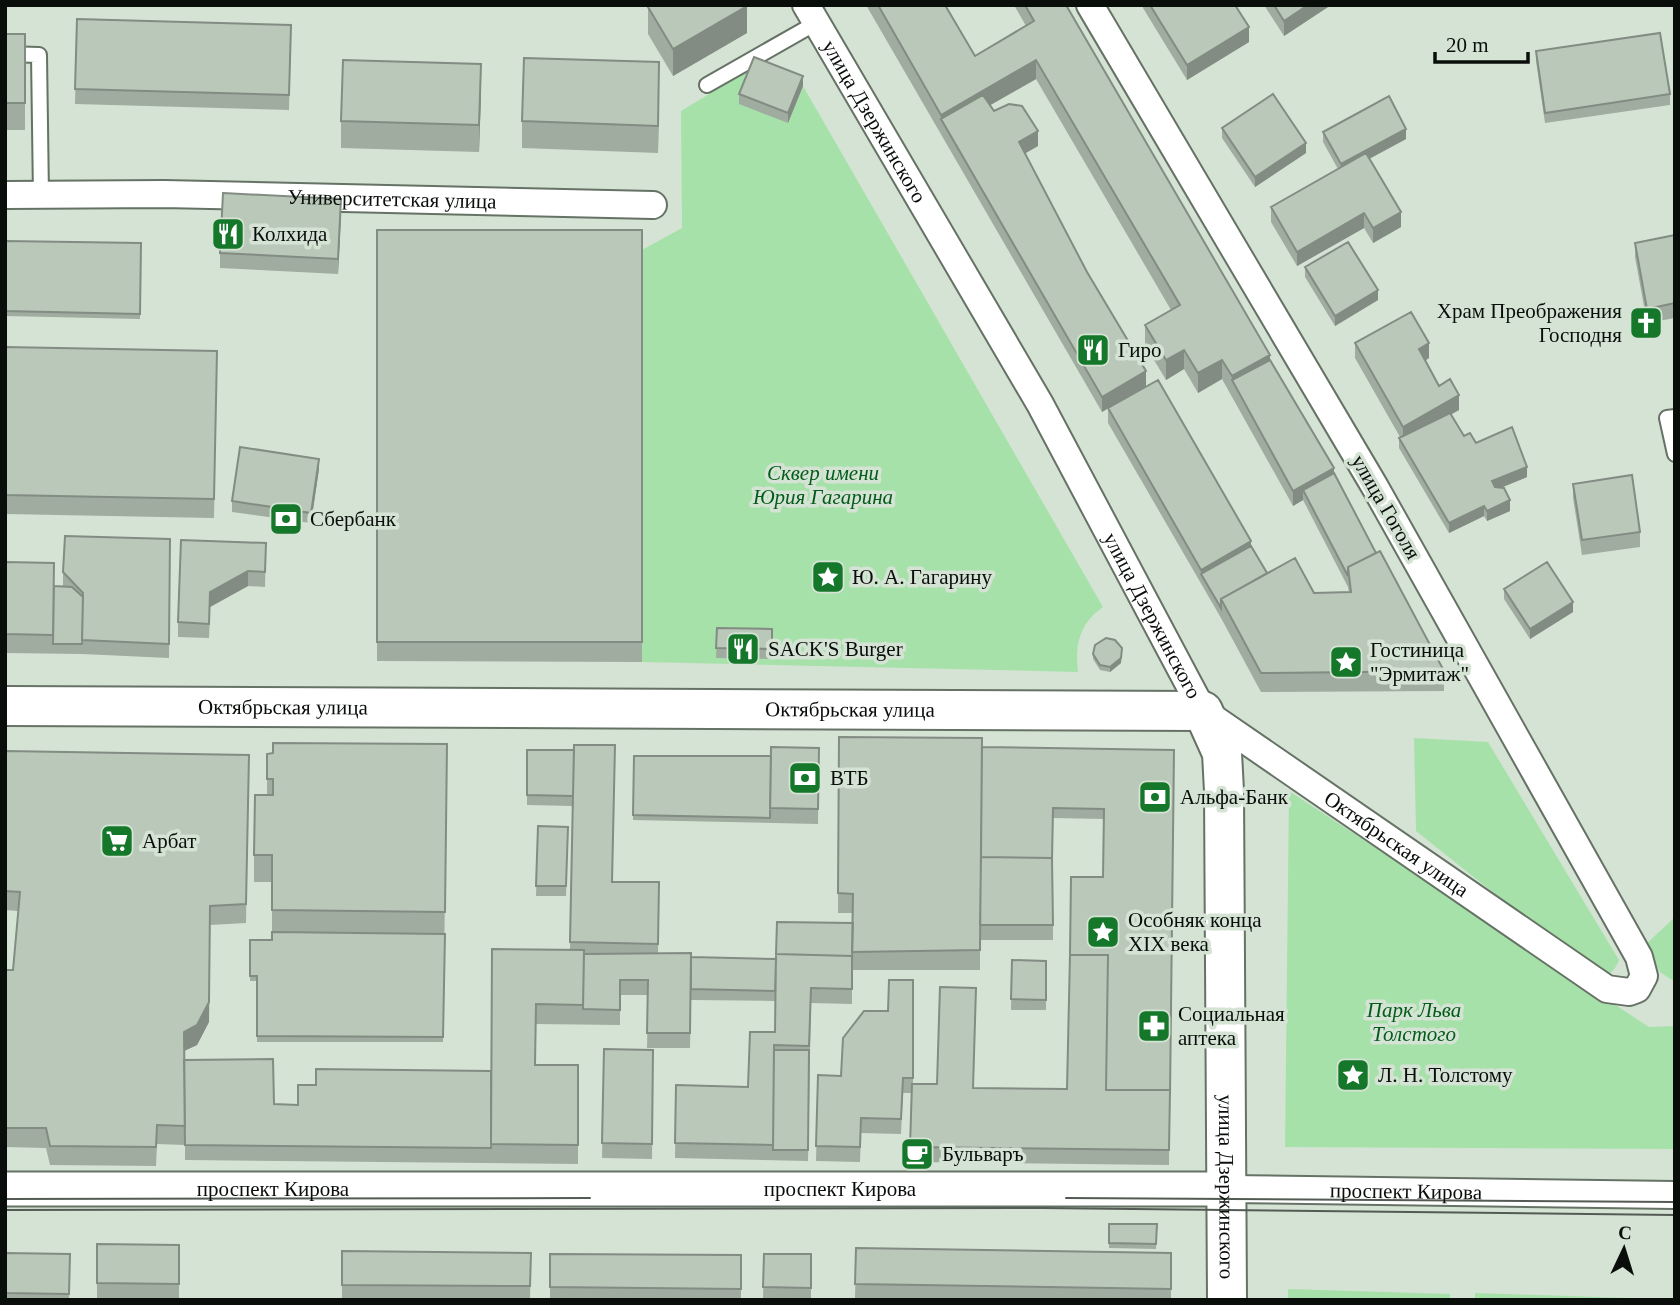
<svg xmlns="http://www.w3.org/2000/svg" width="1680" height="1305" font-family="Georgia,serif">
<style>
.green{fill:#a7e1aa}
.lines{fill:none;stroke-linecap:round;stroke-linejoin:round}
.service-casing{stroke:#657265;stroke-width:18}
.minor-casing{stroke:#657265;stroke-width:30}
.tertiary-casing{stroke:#657265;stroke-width:37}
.secondary-casing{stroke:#657265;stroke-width:42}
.service{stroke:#fff;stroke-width:14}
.minor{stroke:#fff;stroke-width:26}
.tertiary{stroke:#fff;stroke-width:33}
.secondary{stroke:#fff;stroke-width:38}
.tram{stroke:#545b54;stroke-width:2}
.wall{fill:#a0aca0;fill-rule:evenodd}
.shaded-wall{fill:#828c82}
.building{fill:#bac8ba;stroke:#828c82;stroke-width:2}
.labels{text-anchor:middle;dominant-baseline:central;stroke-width:7;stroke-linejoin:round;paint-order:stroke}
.street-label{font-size:21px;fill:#0a0e0a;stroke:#d5e3d5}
.poi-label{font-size:21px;fill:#0a0e0a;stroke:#d5e3d5;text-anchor:start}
.park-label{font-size:21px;font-style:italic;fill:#045c1a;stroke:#d5e3d5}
</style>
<rect width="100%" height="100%" fill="#d5e3d5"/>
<!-- green -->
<path class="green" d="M754,67L787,123L803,86L1103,607C1079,624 1075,645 1078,672L642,662V250L682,228L681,111Z
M1414,738L1488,742L1619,960C1615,971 1610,975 1598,976L1416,831Z
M1289,791L1649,1027L1675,1026V1149L1285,1147Z
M1675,917V982L1660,972L1645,945Z
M1288,1289L1450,1294V1300H1288Z
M1475,1293L1627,1298V1300H1475Z"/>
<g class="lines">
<defs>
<path id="service" d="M5,54L39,55L41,196
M707,85L816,23
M1675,417L1667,418L1675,454"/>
<g id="minor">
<path id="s1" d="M806,5L1040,404L1203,711L1607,989L1629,992L1637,989L1644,976L1639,957L1375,487L1090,5"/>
<path id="s2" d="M5,195L164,194L653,205"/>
<path id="s3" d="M1228,1189L1675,1195"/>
</g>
<g id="tertiary">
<path id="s4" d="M5,1189H1228"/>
</g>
<g id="secondary">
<path id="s5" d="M5,706L1203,711L1222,753L1224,791L1227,1300"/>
</g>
</defs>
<!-- service casing -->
<use href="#service" class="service-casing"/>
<!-- minor casing -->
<use href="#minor" class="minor-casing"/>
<!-- tertiary casing -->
<use href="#tertiary" class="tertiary-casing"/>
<!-- secondary casing -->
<use href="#secondary" class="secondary-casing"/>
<!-- service -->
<use href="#service" class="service"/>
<!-- minor -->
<use href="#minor" class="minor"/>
<!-- tertiary -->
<use href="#tertiary" class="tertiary"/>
<!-- secondary -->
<use href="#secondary" class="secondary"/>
<!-- tram -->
<path class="tram" d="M1066,1198L1675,1202
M5,1199L590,1198
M5,1210L1041,1208L1675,1215"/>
</g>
<!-- wall -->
<path class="wall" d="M866,5H945L975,56L1026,26L1014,5H1066L1270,360L1334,473L1376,553L1444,671V691L1261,692L1221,618L1108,423V408L1102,412ZM1036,79L1171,310L1145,325V345L1166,380L1184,369L1198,393L1222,379L1293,506L1303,500L1348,587L1349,592L1314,593L1267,573L1251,546L1146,386L1025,153L1038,146L994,111L990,105Z
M1143,5H1235L1249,42L1187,80L1143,8Z
M1264,5H1328V7L1284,36Z
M648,7L747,33L673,76L648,34Z
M77,19L291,25L289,110L75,104Z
M5,34H25V130H5Z
M1536,51L1670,94V105L1545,123L1536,61Z
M803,86L788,123L739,104V94Z
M659,89L658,153L522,148V121Z
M481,91L479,152L341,148V121Z
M1222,128L1306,153L1255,187L1222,138Z
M1323,132L1406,139L1369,159L1401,227L1373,243L1364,228L1297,266L1271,222V207L1338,169L1323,142Z
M341,214L338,274L220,268V253Z
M377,230H642V662L377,661Z
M1675,235V318L1647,323L1635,257V243Z
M5,241L141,243L140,319L5,316Z
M1305,267L1378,300L1335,326L1305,277Z
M1355,343L1429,358L1425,361L1439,386L1459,410L1451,414L1464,436L1527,477L1501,488L1510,511L1487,521L1484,516L1449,533L1399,448V438L1400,437L1355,358Z
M5,347L217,351L214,518L5,514Z
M319,469L311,523L232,512V501Z
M1573,484L1640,532V547L1582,555L1573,498Z
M170,539L169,658L82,654L5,653V562L54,586H63V572Z
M266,543L265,587L248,586L210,607L209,638L178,637V622Z
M1504,589L1573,612L1530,639L1504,599Z
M717,628L772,629V659L716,658Z
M1093,654L1121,663L1110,672L1100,670L1093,659Z
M839,737L982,747L1174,750L1169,1165L910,1162L911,1093H903L901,1134L861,1133L860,1162L816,1161L818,1075L841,1076L888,1011L913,980V1084L974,1088L1067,1089L1103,877L1104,819L1053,818V940H980V970H852V1004L811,1003L808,1161L675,1158L676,1085L748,1087L775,1032V1001L691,1000L690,1048H647L648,995H620V1025L536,1024L535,1065H578V1164L185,1160V1145L157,1144L156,1166L50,1165L46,1148L5,1147V970H13L18,911L5,910V751L249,755L246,923L210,925L209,1022L197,1045L184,1051L185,1107L274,1104L298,1105L316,1085L491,1071L570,950L573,806L527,805V750H574L612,882H659L658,953L691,957L776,959L853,923V913H838Z
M447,744L443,1042H257V981H250V940H272V882H254V855L267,795V754Z
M819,748L818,824L633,820L634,756H771Z
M538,826L568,827L566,896H536Z
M1012,960L1046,961V1010H1011Z
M604,1049L653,1050L652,1159L602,1158Z
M1109,1224H1157L1156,1249L1109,1248Z
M97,1244L179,1245V1299L97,1298Z
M856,1248L1171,1253V1300L855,1299Z
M342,1251L531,1253L530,1300L342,1299Z
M5,1253L70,1254L69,1299L5,1298Z
M550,1254L741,1255V1300H550Z
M764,1254H811V1300H763Z"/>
<!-- shaded-wall -->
<path class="shaded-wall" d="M1308,5H1328V7L1284,36V21Z
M747,6V33L673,76V49Z
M1249,27V42L1187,80V65Z
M1036,60V79L947,130L941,119V115Z
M659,62V89L658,153V126Z
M481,64V91L479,152V125Z
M803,76V86L788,123V113Z
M1406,129V139L1341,174V164Z
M1038,131V146L1019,157V142Z
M1306,143V153L1255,187V177Z
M341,199V214L338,274V259Z
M1401,212V227L1373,243V228Z
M1364,213V228L1297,266V252Z
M1378,290V300L1335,326V316Z
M1429,343V358L1419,364V349Z
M1184,350V369L1166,380V360Z
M1270,355V375L1232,380V376Z
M1222,360V379L1198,393V373Z
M1146,371V386L1102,412V397Z
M1459,395V410L1403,442V427Z
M319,459V469L311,523V513Z
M1527,467V477L1492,491V481Z
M1334,468V483L1303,490V500L1293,506V491Z
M1510,500V511L1487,521V511Z
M1484,506V516L1449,533V523Z
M1251,541V556L1201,574V570Z
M248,571V586L210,607L209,638L210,592Z
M1573,602V612L1530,639V629Z
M1122,653L1121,663L1110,672V667Z
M210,906L209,1022L197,1045L184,1051V1032Z"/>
<!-- building -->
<path class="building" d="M651,5H746L747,6L673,49L648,7Z
M878,5H945L975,56L1034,21L1025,5H1066L1270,355L1232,376L1222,360L1198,373L1184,350L1166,360L1145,325L1180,305L1036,60L941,115Z
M1150,5H1235L1249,27L1187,65Z
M1274,5H1308L1284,21Z
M77,19L291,25L289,95L75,89Z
M1660,33L1670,94L1545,113L1536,51Z
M5,34H25V103H5Z
M754,57L803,76L788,113L739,94Z
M524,58L659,62L658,126L522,121Z
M343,60L481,64L479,125L341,121Z
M1273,94L1306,143L1255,177L1222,128Z
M983,95L994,111L1009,104L1022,106L1038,131L1019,142L1087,272L1146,371L1102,397L941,119Z
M1389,96L1406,129L1341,164L1323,132Z
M1366,153L1401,212L1373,228L1364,213L1297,252L1271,207Z
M223,193L341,199L338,259L220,253Z
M377,230H642V642H377Z
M1675,235V303L1647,309L1635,243Z
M5,241L141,243L140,314L5,311Z
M1348,242L1378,290L1335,316L1305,267Z
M1411,312L1429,343L1419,349L1439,386L1450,379L1459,395L1403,427L1355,343Z
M5,347L217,351L214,499L5,495Z
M1270,360L1334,468L1293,491L1232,380Z
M1158,380L1251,541L1201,570L1108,408Z
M1450,413L1464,436L1470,433L1476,443L1512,427L1527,467L1492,481L1495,487L1504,488L1510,500L1487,511L1484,506L1449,523L1399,438Z
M240,447L319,459L311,513L232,501Z
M1334,473L1376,553L1348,567V576L1303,490Z
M1632,475L1640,532L1582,540L1573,484Z
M65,536L170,539L169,644L82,640L83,593L63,572Z
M181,540L266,543L265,572L248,571L210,592L209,624L178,622Z
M1251,546L1267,573L1221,599V608L1201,574Z
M1380,551L1444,671L1261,673L1221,599L1295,558L1314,593L1351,592L1348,567Z
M5,562L54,563L53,635L5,634Z
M1547,562L1573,602L1530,629L1504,589Z
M54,586L72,587L83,597L82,644H53Z
M717,628L772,629V649L716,648Z
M1106,638L1115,640L1122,648L1121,658L1110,667L1100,665L1093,654L1095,645Z
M839,737L982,738L980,950L852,952L853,894L838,893Z
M273,743L447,744L445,912L272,910V855H254L255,795H273V779H267V754L273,753Z
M574,745H615L612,882H659L658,944L570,942Z
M771,747L819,748L818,809L770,808Z
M982,747L1174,750L1170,1095V1090H1106L1108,955H1070L1071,877H1103L1104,809L1053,808L1052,861V858L981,857Z
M527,750H574L573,796L527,795Z
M5,751L249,755L246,904L210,906L209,1002L197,1025L184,1032L185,1126L157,1125L156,1147L50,1146L46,1128H5V970H13L20,892L5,891Z
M634,756H771L770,818L633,815Z
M538,826L568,827L566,886H536Z
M981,857L1052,858L1053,925H980Z
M777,922L853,923L852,961V956L776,954Z
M272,932L445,934L443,1037L257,1036V976H250V940H272Z
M492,949L584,950L583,1005L536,1004L535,1065H578V1145L491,1144Z
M691,953L690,1033H647L648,980H620V1010L583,1009L584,954Z
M776,954L852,956V989L811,988L809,1046L774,1045L773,1145L675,1143L676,1085L748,1087L750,1032H775Z
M1070,955H1108L1106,1090H1170L1169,1150L910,1147L912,1084H937L940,987L976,988L973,1088L1067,1089Z
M691,957L776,959L775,991L691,989Z
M1012,960L1046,961V1000L1011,999Z
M889,980H913V1078H903L901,1119L861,1118L860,1147L816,1146L818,1075L841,1076L843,1038L864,1011H888Z
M604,1049L653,1050L652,1144L602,1143Z
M774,1050H809L808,1150H773Z
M273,1059L274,1104L298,1105V1085H316V1069L491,1071V1148L185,1145L184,1060Z
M1109,1224H1157L1156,1244L1109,1243Z
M97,1244L179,1245V1284L97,1283Z
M856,1248L1171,1253V1289L855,1284Z
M342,1251L531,1253L530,1286L342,1285Z
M5,1253L70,1254L69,1294L5,1293Z
M550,1254L741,1255V1289L550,1287Z
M764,1254H811V1288L763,1287Z"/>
<!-- icons -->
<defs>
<symbol id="restaurant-square" viewBox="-11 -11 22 22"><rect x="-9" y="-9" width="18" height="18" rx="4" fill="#147729" stroke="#d5e3d5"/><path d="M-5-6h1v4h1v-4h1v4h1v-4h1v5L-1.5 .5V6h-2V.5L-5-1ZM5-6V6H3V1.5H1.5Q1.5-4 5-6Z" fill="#fff"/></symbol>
<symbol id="church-square" viewBox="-11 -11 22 22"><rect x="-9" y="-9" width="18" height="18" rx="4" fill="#147729" stroke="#d5e3d5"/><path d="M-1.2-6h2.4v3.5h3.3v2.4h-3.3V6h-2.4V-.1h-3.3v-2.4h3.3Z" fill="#fff"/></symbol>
<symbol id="bank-square" viewBox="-11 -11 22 22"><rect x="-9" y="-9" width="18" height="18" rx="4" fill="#147729" stroke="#d5e3d5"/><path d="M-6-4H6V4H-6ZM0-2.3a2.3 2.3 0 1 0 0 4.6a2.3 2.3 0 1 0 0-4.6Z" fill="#fff"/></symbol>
<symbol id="sight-square" viewBox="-11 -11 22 22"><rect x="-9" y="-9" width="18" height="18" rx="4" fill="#147729" stroke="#d5e3d5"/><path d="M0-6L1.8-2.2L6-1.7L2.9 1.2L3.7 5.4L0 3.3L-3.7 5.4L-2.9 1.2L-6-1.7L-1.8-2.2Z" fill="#fff"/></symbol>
<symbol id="supermarket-square" viewBox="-11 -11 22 22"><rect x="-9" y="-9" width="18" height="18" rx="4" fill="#147729" stroke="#d5e3d5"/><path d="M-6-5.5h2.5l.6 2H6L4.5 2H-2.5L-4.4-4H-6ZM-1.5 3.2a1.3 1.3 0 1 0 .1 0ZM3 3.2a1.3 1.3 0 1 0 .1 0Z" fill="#fff"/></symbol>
<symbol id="pharmacy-square" viewBox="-11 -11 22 22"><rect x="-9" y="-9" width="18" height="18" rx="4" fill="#147729" stroke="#d5e3d5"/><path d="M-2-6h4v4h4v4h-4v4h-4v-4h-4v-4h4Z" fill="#fff"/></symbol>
<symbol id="cafe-square" viewBox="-11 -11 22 22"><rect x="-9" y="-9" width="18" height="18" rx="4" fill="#147729" stroke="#d5e3d5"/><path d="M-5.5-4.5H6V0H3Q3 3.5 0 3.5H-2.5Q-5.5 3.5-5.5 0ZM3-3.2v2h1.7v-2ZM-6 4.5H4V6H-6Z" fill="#fff"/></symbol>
</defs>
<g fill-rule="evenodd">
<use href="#restaurant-square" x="209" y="215" width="38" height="38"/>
<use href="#church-square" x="1627" y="304" width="38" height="38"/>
<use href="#restaurant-square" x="1074" y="331" width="38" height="38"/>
<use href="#bank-square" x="267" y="500" width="38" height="38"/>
<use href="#sight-square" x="809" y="558" width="38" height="38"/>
<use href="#restaurant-square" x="724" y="630" width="38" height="38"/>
<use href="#sight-square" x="1327" y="643" width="38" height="38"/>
<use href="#bank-square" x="786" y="759" width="38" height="38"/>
<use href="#bank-square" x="1136" y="778" width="38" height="38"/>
<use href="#supermarket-square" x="98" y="822" width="38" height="38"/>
<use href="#sight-square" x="1084" y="913" width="38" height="38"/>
<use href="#pharmacy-square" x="1135" y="1007" width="38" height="38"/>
<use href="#sight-square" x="1334" y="1056" width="38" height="38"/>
<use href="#cafe-square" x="898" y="1135" width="38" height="38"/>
</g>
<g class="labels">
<!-- street labels -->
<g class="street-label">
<text stroke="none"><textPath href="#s1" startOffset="135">улица Дзержинского</textPath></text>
<text stroke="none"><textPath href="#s2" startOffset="387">Университетская улица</textPath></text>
<text transform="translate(1386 507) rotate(60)">улица Гоголя</text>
<text stroke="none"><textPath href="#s1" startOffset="702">улица Дзержинского</textPath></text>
<text stroke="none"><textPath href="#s5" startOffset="278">Октябрьская улица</textPath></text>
<text stroke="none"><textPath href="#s5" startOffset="845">Октябрьская улица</textPath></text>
<text stroke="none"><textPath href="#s1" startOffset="1045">Октябрьская улица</textPath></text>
<text stroke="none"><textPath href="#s5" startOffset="1678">улица Дзержинского</textPath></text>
<text stroke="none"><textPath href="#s4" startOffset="268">проспект Кирова</textPath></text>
<text stroke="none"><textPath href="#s4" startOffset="835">проспект Кирова</textPath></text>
<text stroke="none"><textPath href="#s3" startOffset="178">проспект Кирова</textPath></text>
</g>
<!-- poi labels -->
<g class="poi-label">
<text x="252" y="234">Колхида</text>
<text x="1622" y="311" text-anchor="end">Храм Преображения<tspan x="1622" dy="24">Господня</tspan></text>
<text x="1118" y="350">Гиро</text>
<text x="310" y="519">Сбербанк</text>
<text x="852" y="577">Ю. А. Гагарину</text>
<text x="768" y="649">SACK'S Burger</text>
<text x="1370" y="650">Гостиница<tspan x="1370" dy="24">"Эрмитаж"</tspan></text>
<text x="830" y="778">ВТБ</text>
<text x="1180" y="797">Альфа-Банк</text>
<text x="142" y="841">Арбат</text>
<text x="1128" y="920">Особняк конца<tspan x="1128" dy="24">XIX века</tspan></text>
<text x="1178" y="1014">Социальная<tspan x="1178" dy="24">аптека</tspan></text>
<text x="1378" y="1075">Л. Н. Толстому</text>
<text x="942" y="1154">Бульваръ</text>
</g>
<!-- park labels -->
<g class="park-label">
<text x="823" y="473">Сквер имени<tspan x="823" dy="24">Юрия Гагарина</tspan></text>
<text x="1414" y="1010">Парк Льва<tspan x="1414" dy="24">Толстого</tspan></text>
</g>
</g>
<!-- border -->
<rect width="1680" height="1305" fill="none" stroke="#0a0e0a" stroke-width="14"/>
<!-- north arrow -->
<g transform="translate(1624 1249) rotate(4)" stroke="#d5e3d5" stroke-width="5" paint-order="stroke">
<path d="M0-5L12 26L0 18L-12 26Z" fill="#0a0e0a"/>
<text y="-10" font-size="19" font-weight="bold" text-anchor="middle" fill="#0a0e0a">С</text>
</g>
<!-- scale -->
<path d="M1435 52v10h93v-10" fill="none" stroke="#0a0e0a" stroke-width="3.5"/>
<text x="1446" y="52" font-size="21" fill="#0a0e0a" stroke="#d5e3d5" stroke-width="5" paint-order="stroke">20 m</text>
</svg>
